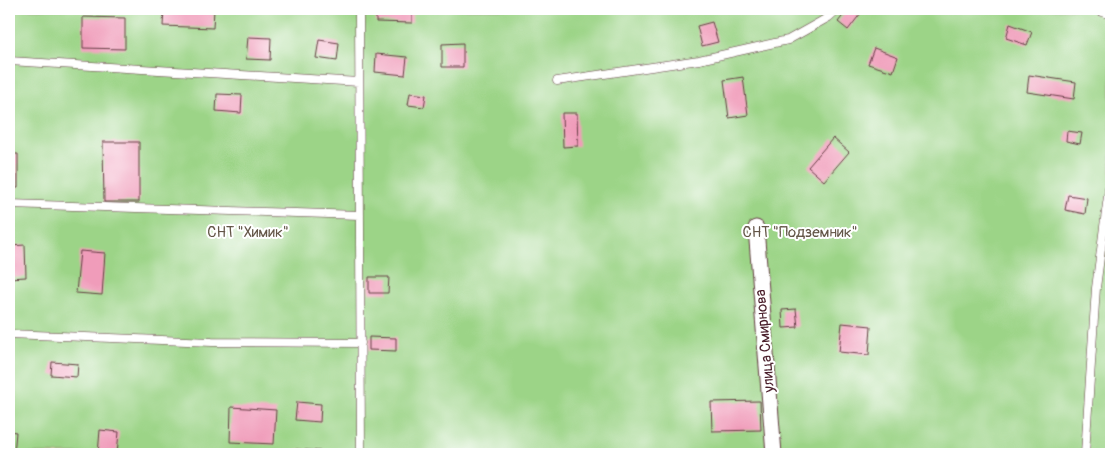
<svg xmlns="http://www.w3.org/2000/svg" width="1120" height="463" font-family="Pangolin,sans-serif">
<style>
.green{fill:#9cd487;stroke:#737a59}
.building{fill:#f09cba}
.lines{fill:none;stroke-linecap:round;stroke-linejoin:round}
.lane-casing{stroke:#633c42;stroke-width:9}
.street-casing{stroke:#633c42;stroke-width:17}
.lane{stroke:#fff;stroke-width:8}
.street{stroke:#fff;stroke-width:15}
.labels{text-anchor:middle;dominant-baseline:central;stroke-width:4;stroke-linejoin:round;paint-order:stroke}
.park-label{font-size:15px;fill:#635547;stroke:#fff}
.street-label{font-size:15px;fill:#4a1f2b;stroke:#fff}
</style>
<rect width="100%" height="100%" fill="#fff"/>
<filter id="ink" filterUnits="userSpaceOnUse"><feTurbulence type="fractalNoise" baseFrequency=".02" numOctaves="2"/><feDisplacementMap in="SourceGraphic" scale="10" xChannelSelector="R" yChannelSelector="G"/><feConvolveMatrix kernelMatrix="1 2 1 2 8 2 1 2 1" color-interpolation-filters="sRGB"/></filter>
<filter id="wash" filterUnits="userSpaceOnUse"><feTurbulence type="fractalNoise" baseFrequency=".0096" numOctaves="4" result="noise"/><feDisplacementMap in="SourceGraphic" scale="20" xChannelSelector="R" yChannelSelector="G"/><feGaussianBlur stdDeviation="1.12" result="paint"/><feColorMatrix in="noise" values="0 0 0 0 0 0 0 0 0 0 0 0 0 0 0 0 0 1.4 0 .05"/><feComposite in="paint" operator="in"/></filter>
<g filter="url(#wash)">
<rect width="100%" height="100%" fill="#f3dec1"/>
<!-- green -->
<path class="green" d="M9,9H1111V454H9Z"/>
<g id="blocks">
<!-- building -->
<path class="building" d="M164,9H214L213,28L163,26Z
M376,9H412V23L376,22Z
M848,9H864L848,30L838,22Z
M83,17L125,18V49L83,48Z
M712,22L718,42L702,46L697,26Z
M1010,24L1032,32L1027,45L1006,38Z
M248,37L271,38L270,60L246,59Z
M319,40L339,43L337,61L316,58Z
M463,43V67H442V44Z
M874,48L898,57L893,72L868,64Z
M376,54L407,57L405,75L375,72Z
M1029,75L1076,82L1074,99L1027,92Z
M743,77L748,115L729,118L724,80Z
M410,93L426,95L424,107L408,105Z
M217,94L242,95L241,113L216,111Z
M562,113H577L578,146L563,147Z
M1067,131L1082,133L1080,144L1066,141Z
M833,138L849,152L824,181L808,167Z
M103,142H139V202H104Z
M9,154H18V188H9Z
M1068,195L1087,198L1085,214L1065,210Z
M25,245L26,277L9,278V246Z
M1110,249H1111V272L1106,271Z
M80,251L105,253L102,295L76,293Z
M369,277H389L388,293H369Z
M796,309L798,327L783,328L782,310Z
M842,323L871,326L869,355L839,352Z
M369,337L396,338V351L369,350Z
M52,362L78,364L77,377L51,375Z
M760,401L761,430L712,431L711,402Z
M297,402L321,404L320,422L295,420Z
M231,407L276,410L274,444L230,442Z
M100,430L119,432L117,454H98Z
M9,431L16,432L14,454H9Z
M296,449L320,451V454H296Z"/>
</g>
</g>
<g filter="url(#ink)">
<use href="#blocks" fill-opacity="0" stroke="#633c42" stroke-width="1"/>
<g class="lines">
<defs>
<path id="lane" d="M359,9L361,454
M1094,9L1111,15
M9,61L359,82
M557,81L699,60L788,40L829,17L838,9
M9,204L360,215
M9,334L212,342L361,343
M1085,454L1096,288L1111,173"/>
<path id="street" d="M756,228L774,454"/>
</defs>
<!-- lane casing -->
<use href="#lane" class="lane-casing"/>
<!-- street casing -->
<use href="#street" class="street-casing"/>
<!-- lane -->
<use href="#lane" class="lane"/>
<!-- street -->
<use href="#street" class="street"/>
</g>
</g>
<g class="labels">
<!-- park labels -->
<g class="park-label">
<text x="248" y="232">СНТ "Химик"</text>
<text x="800" y="232">СНТ "Подземник"</text>
</g>
<!-- street labels -->
<g class="street-label">
<text transform="translate(765 341) rotate(-95)">улица Смирнова</text>
</g>
</g>
<!-- margin -->
<rect width="1120" height="463" fill="none" stroke="#fff" stroke-width="30"/>
</svg>
